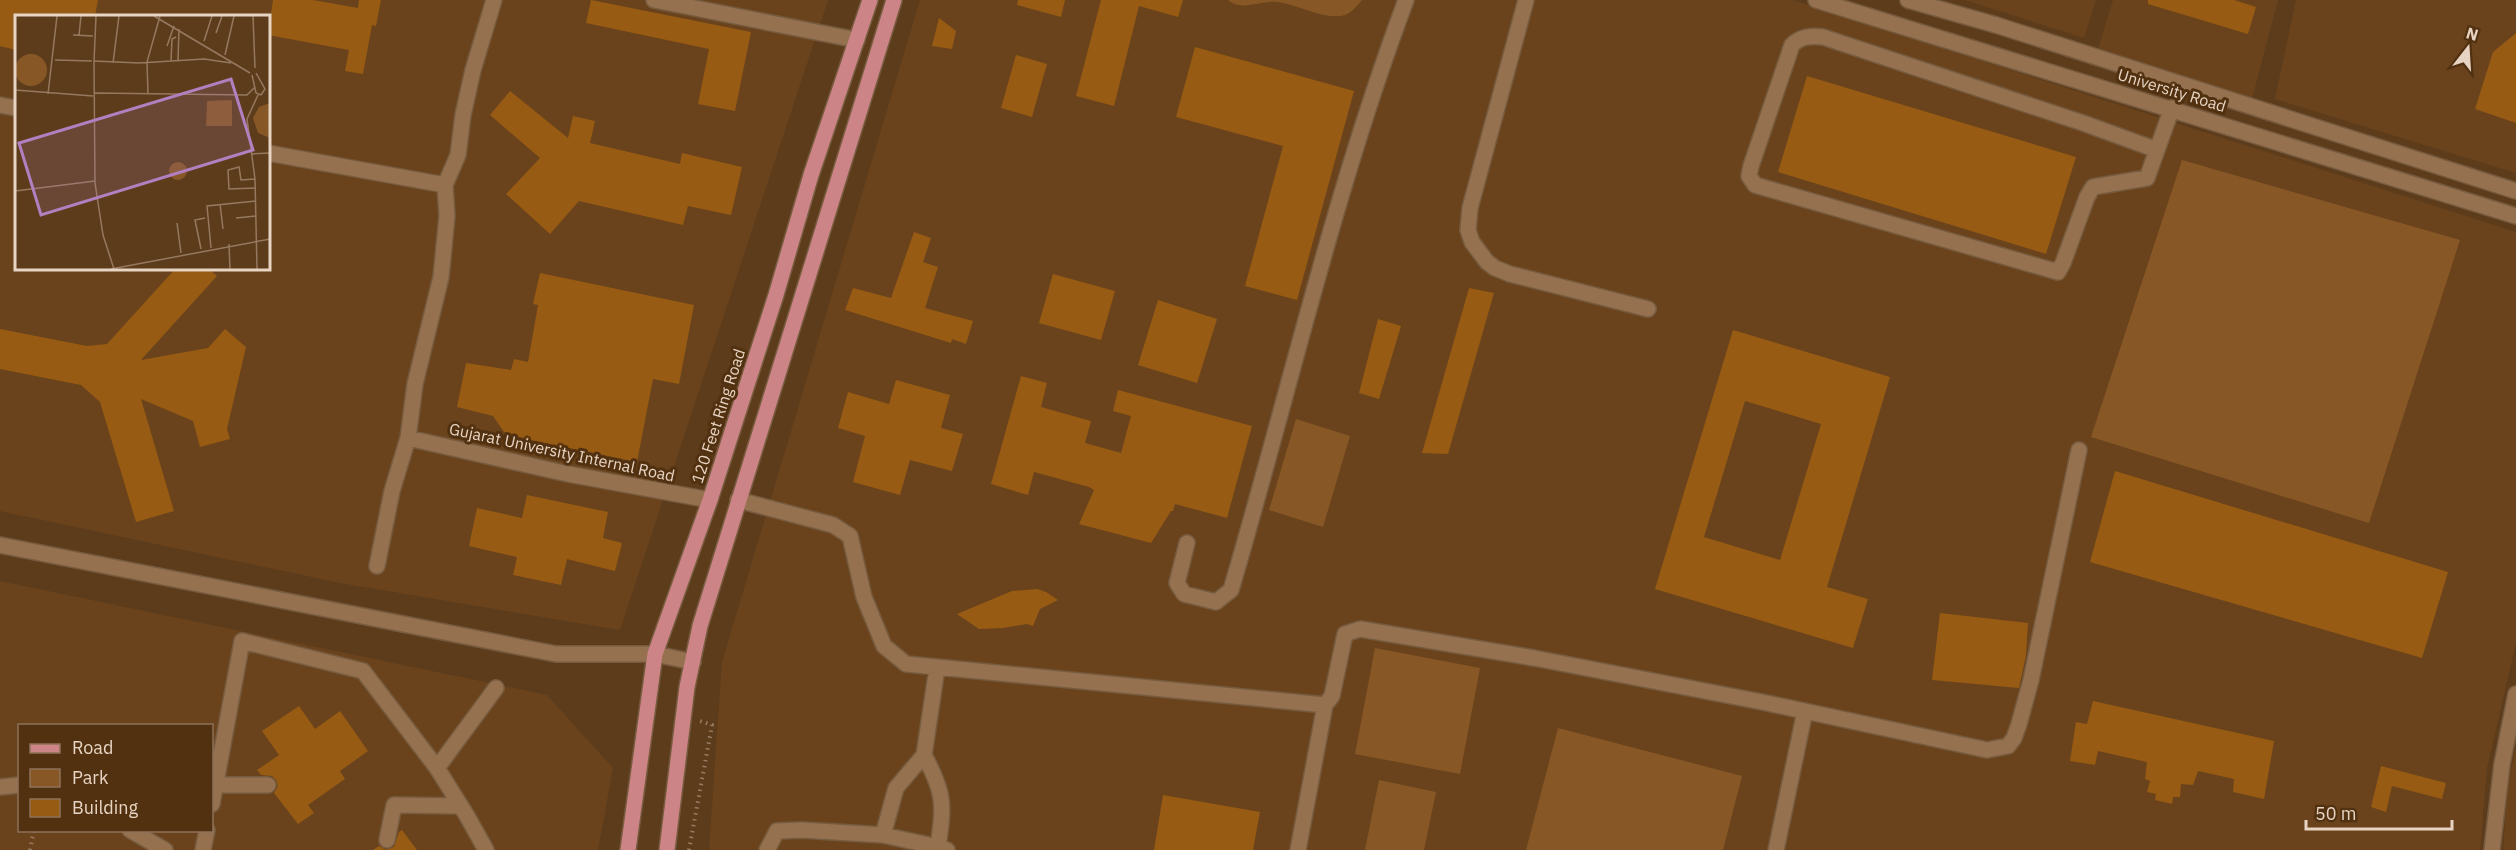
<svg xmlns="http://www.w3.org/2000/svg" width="2516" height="850" font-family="'IBM Plex Sans',sans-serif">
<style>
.built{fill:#6a431c;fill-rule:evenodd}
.green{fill:#885726}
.building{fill:#975b13;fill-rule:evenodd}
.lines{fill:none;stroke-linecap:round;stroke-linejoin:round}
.minor-casing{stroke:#765b3e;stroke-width:18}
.major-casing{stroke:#765b3e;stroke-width:18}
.path{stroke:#977c62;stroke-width:4;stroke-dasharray:1.5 4.5;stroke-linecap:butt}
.minor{stroke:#957150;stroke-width:15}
.major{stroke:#cd8486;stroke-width:15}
.labels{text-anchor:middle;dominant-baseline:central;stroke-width:6;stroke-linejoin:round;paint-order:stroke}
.street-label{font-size:16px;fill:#e8d4c3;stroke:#513110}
.inset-road{fill:none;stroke:#95795f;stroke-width:1.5}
.view{fill:#b280c1;fill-opacity:0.15;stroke:#b280c1;stroke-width:3}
.inset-edge{fill:none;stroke:#e8d4c3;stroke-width:3}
</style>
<rect width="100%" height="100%" fill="#5d3c1c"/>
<!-- built -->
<path class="built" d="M0,0H828L620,630L340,583L0,511ZM16,16H268V268H16Z
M920,0H1792L2516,232V643L2487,768L2480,850H709L722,662Z
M1965,0H2096L2084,38Z
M2113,0H2278L2252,99L2098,49Z
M2296,0H2516V173L2275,99Z
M0,581L547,695L613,768L598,850H0ZM20,726H212V830H20Z
M2516,747V850H2503L2508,783Z"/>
<!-- green -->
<path class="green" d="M1228,0H1362C1358,5 1351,13 1345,15C1324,21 1298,4 1277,2C1261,0 1242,12 1228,0Z
M2182,160L2460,240L2369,523L2091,437Z
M1296,419L1350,436L1323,527L1269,510Z
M1375,648L1480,668L1460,774L1355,754Z
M1558,728L1742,776L1723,850H1526Z
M1379,780L1436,792L1424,850H1365Z"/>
<!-- building -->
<path class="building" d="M0,0H98L95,16H16V50L0,46Z
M273,0H313L358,8L359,0H381L376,26L372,25L363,74L345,71L349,50L268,35Z
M591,0L751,32L735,111L698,104L709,49L586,23Z
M1018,0H1065L1061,17L1017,5Z
M1101,0H1183L1178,17L1139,6L1114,106L1076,96Z
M2148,0H2234L2256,7L2248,34L2148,4Z
M939,18L956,31L952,49L932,46Z
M2516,33V123L2475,109L2493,52Z
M1195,47L1354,91L1297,300L1245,286L1283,146L1176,117Z
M1016,55L1047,64L1032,117L1001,108Z
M1807,76L2076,157L2046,254L1778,172Z
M510,91L568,138L573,116L595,121L590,143L680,164L682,153L742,167L731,215L688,206L683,225L579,201L550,234L506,194L540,158L490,115Z
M914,232L931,238L923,262L938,267L925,308L973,321L966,344L952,339L951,343L845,310L853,288L891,298Z
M176,268H208L217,276L141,360L208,348L225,329L246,347L227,429L230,439L200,447L193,421L141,399L174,511L136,522L100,402L81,385L0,369V329L87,346L107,344Z
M540,273L694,305L679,384L653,379L637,462L526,439L504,432L493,416L457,407L466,363L511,370L514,359L528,362L538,305L533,304Z
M1053,274L1115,291L1101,340L1039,323Z
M1469,288L1494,293L1448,454L1422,453Z
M1158,300L1217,319L1197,383L1138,365Z
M1378,319L1401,326L1379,399L1359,393Z
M1733,330L1890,377L1827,587L1868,599L1853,648L1655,589ZM1745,401L1821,424L1780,560L1704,537Z
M1021,376L1047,383L1041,407L1091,421L1085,443L1121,453L1131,416L1113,411L1118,390L1252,426L1227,518L1175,504L1173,511H1171L1151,543L1079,524L1094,490L1089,487L1034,472L1028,495L991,484Z
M896,380L950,395L941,428L963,434L952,471L910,460L900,495L853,482L865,436L838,428L848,392L889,404Z
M2115,471L2448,572L2422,658L2090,562Z
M527,495L608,512L603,538L622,543L615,571L567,559L561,585L513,575L517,557L469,546L477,508L522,518Z
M1037,589L1046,592L1058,600L1040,609L1033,626L1027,624L1003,628L979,629L957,614L1012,591Z
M1940,613L2028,623L2026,655L2019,688L1932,680Z
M2093,701L2274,741L2264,799L2233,792L2234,779L2198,771L2193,785L2181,784L2180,797H2173L2172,804L2155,800L2156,794L2147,792L2150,781L2145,779L2147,762L2098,751L2095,765L2070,761L2076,722L2087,724Z
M299,706L315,729L340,711L368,751L340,771L345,779L308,805L314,813L298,824L274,793L278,786L276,780L272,776L261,775L257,770L279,755L262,731Z
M2381,766L2446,783L2442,799L2392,786L2386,812L2371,807Z
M1163,795L1260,812L1253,850H1154Z
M402,830L417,850H373L379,846L386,850L394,847L399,832Z"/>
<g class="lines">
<defs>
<path id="minor" d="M654,0L857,40
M1526,0L1470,208L1468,230L1472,242L1487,262L1495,268L1510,274L1648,309
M1816,0L2516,216
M1908,0L1996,25L2516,191
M0,105L16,108
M2157,150L2083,123L1823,37C1810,36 1801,36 1792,45L1751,166L1749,176L1755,185L2058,272L2063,263L2087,197L2093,187L2147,178L2172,108
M268,153L445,185
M408,438L568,474L710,500
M738,500L833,525L850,536L864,597L884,646L906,664L1325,705L1332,696L1345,634L1360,629L1534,658L1762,702L1987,750L2008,746L2014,738L2019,724L2031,680L2079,450
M1187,543L1177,583L1184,594L1216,602L1231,590C1289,393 1334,192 1406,0
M0,545L556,654H655L693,662
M377,566L392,491L408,438L415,384L441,277L447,216L445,185L458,155L463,115L473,70L494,0
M924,755C945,794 944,804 938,847L947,850
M437,768L467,816L486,850
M215,785H268
M0,787L20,785
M212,804L242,641L363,671L437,768L496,688
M130,830L165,850
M883,835L938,847
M387,840L394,805L461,806
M203,850L207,830
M767,850L777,831L802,830L883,835L896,788L924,755L937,668
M1298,850L1325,705
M1776,850L1805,711
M2492,850L2502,764L2516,694"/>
<path id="major" d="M628,850L655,654L710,500L776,295L811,175L870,0
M667,850L687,687L700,626L894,0"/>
</defs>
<!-- minor casing -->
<use href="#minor" class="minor-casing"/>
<!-- major casing -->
<use href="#major" class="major-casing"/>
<!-- path -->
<path class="path" d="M30,850L34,830
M689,850L712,725L700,721"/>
<!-- minor -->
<use href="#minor" class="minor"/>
<!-- major -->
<use href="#major" class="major"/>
</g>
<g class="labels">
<!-- street labels -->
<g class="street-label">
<text transform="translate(2172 90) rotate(17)">University Road</text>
<text transform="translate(718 416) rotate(-72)">120 Feet Ring Road</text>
<text transform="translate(562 452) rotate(12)">Gujarat University Internal Road</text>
</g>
</g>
<!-- overview -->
<g transform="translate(15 15)">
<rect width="255" height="255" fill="#5d3c1c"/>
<path d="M0 55a16 16 0 1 1 32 0a16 16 0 1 1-32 0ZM217,85V111H191L192,86ZM255,88V123L243,118L238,103L244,92ZM154 156a9 9 0 1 1 18 0a9 9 0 1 1-18 0Z" fill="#885726"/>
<path class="inset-road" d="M139,1L235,58M238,1L240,53M201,18L207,1M58,20L78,21M64,20L66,1M189,26L197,1M152,31L159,11M210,40L219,1M40,45L77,46M79,46L124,48L189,44L216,48M156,46L157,24L161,22M163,46L164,14M79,47L80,168L88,220L99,254M79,47L81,1M98,48L104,1M241,58L250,74L246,80M237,60L241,78L246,80M0,75L78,81M80,78L232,80L240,72M33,79L42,1M133,79L132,47L145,1M236,139L255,138M240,164L226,165L224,152L213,155L214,174L241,173M0,176L80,166M205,189L208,214M221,203L241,201M162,208L166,238M214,229L215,254M196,233L192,191L241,186M186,234L180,205L190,203M96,254L255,224M242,254L240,164L232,104L243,80"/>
<path class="view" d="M216,64L238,135L26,200L4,128Z"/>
<rect width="255" height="255" class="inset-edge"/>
</g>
<!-- legend -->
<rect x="18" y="724" width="195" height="108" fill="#513110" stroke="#8d7258" stroke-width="1.5"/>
<rect x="30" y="744" width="30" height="9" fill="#cd8486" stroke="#8d7258" stroke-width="1.5"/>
<text x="72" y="754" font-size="18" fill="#e8d4c3">Road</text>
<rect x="30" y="769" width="30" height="18" fill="#885726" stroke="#8d7258" stroke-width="1.5"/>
<text x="72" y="784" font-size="18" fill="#e8d4c3">Park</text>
<rect x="30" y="799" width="30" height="18" fill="#975b13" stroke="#8d7258" stroke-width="1.5"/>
<text x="72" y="814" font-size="18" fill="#e8d4c3">Building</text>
<!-- north arrow -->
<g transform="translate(2468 48) rotate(17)" stroke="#513110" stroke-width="4.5" paint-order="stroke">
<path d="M0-4.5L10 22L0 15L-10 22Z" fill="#e8d4c3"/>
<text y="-9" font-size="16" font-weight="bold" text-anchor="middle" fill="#e8d4c3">N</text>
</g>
<!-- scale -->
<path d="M2306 820v9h146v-9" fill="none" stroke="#e8d4c3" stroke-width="3"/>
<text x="2315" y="820" font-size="18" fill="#e8d4c3" stroke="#513110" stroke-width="4.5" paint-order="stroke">50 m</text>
</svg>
